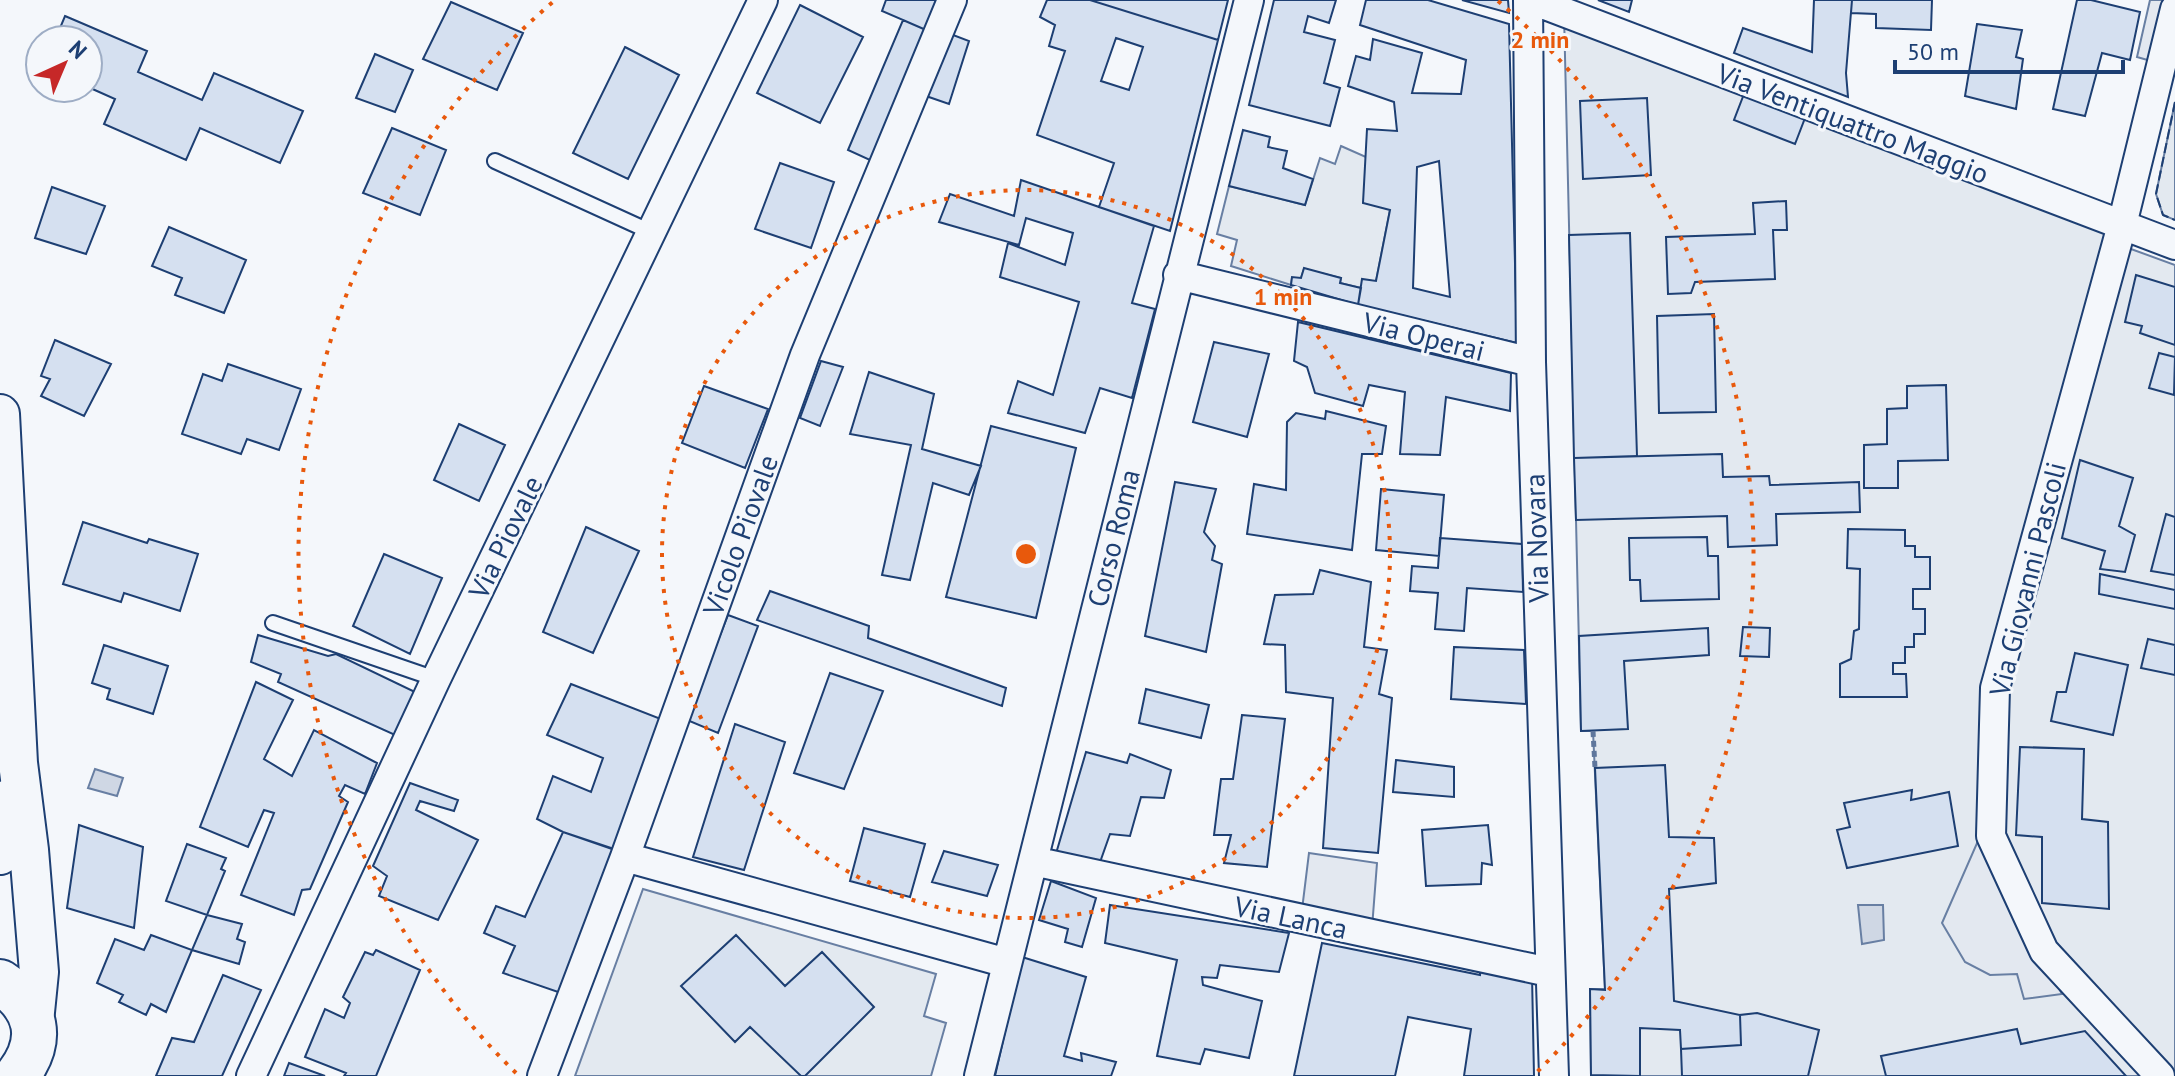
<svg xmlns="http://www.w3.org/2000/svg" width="2175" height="1076" font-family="'PT Sans',sans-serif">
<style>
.green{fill:#e3e9f0;stroke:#687fa3;stroke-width:2}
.parking{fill:#e3e8f0;stroke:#687fa3;stroke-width:2}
.water{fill:#cfd7e4;stroke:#687fa3;stroke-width:2}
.building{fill:#d5e0f0;stroke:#1d3f73;stroke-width:2;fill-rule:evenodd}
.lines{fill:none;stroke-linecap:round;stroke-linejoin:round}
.lane-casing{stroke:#1d3f73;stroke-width:18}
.street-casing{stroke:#1d3f73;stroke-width:32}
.secondary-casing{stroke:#1d3f73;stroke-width:42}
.primary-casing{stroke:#1d3f73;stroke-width:48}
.path{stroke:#5e769c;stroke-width:5;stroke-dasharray:6 4;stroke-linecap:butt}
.lane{stroke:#f4f7fb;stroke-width:14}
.street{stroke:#f4f7fb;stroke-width:28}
.secondary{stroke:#f4f7fb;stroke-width:38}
.primary{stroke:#f4f7fb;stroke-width:44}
.fence{stroke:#1d3f73;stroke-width:2;stroke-dasharray:10 4;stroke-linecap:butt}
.ring{fill:none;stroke:#e8590c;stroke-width:4;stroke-dasharray:4 8}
.labels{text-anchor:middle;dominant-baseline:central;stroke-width:6;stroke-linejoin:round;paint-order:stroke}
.street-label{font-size:28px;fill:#1d3f73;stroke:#f4f7fb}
.centre{fill:#e8590c;stroke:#f4f7fb;stroke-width:4}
.ring-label{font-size:24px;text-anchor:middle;font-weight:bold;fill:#e8590c;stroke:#f4f7fb;stroke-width:6;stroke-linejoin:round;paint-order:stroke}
</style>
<rect width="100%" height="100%" fill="#f4f7fb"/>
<!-- green -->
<path class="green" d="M1564,14L2113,221L2109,241L2175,265V1076H1591L1590,989H1605L1593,731H1581Z
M2175,102V220L2163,215L2156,194Z
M1341,146L1366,157L1390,210L1376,281L1361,288L1340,283L1341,278L1304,269L1301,278H1292L1291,285L1231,266L1237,240L1217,234L1229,186L1305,205L1320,158L1335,164Z
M643,889L936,974L924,1016L946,1023L931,1076H575Z"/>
<!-- parking -->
<path class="parking" d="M2150,0H2166L2151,61L2137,57Z
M1981,834L2062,994L2024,999L2017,974L1990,975L1965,962L1942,923Z
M1309,853L1377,863L1372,928L1301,918Z"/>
<!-- water -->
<path class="water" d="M95,769L123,778L117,796L88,788Z
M1858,905H1883L1884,940L1862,944Z"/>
<!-- building -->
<path class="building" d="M886,0H935L936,1L926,30L882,11Z
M1047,0H1090L1218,40L1170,231L1099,207L1114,163L1037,135L1065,51L1049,46L1055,25L1040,17ZM1116,38L1143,47L1129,90L1101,81Z
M1090,0H1228L1218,40Z
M1274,0H1336L1329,23L1308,16L1304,32L1335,40L1324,83L1340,88L1330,126L1249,105Z
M1366,0H1428L1509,24L1517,343L1358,305L1362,279L1376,281L1390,210L1363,203L1367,129L1397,131L1394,102L1348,86L1356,56L1370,60L1373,39L1422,53L1412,93L1461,94L1466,60L1360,25ZM1439,161L1450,297L1413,288L1417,167Z
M1462,0H1508L1509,13Z
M1598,0H1632L1629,12Z
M1814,0H1852L1846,73L1848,97L1734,53L1743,28L1812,52Z
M1852,0H1932L1931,30L1876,28V14L1851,13Z
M2077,0H2091L2140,12L2130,60L2102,53L2085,116L2053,109Z
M451,2L523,33L497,90L423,59Z
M800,5L863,37L820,123L757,93Z
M65,16L147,51L138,72L202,100L214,73L303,111L280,163L200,128L186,160L104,124L115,99L88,87V40H55Z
M903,20L926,30L872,161L848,150Z
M1977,24L2022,30L2016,57L2023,59L2016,109L1965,96Z
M940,30L969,41L949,104L926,96Z
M625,47L679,75L628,179L573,153Z
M375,54L413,70L395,112L356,98Z
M1744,94L1805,118L1795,144L1734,120Z
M1647,98L1651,175L1583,179L1580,101Z
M392,128L446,150L420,215L363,193Z
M1243,130L1270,137L1268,147L1287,151L1283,168L1313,179L1305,205L1229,186Z
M780,163L834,182L811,248L755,229Z
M1021,180L1154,226L1132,303L1155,309L1132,398L1100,388L1085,433L1008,413L1018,381L1053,395L1079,302L1000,277L1008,243L1065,265L1073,233L1026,218L1019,245L939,222L950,194L1014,216Z
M52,187L105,206L86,254L35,238Z
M1786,201L1787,230H1773L1775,279L1695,282L1691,293L1668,294L1666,237L1755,234L1753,203Z
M169,227L246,260L224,313L175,295L182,278L152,266Z
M1630,233L1637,456L1574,458L1569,235Z
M1304,268L1341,278L1340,283L1361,288L1358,305L1291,285L1292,277L1301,278Z
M2136,275L2175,287V345L2140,333L2142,326L2125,322Z
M1714,314L1716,412L1659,413L1657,316Z
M1298,322L1511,373L1510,411L1446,397L1440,455L1400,454L1405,392L1369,385L1363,406L1315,393L1307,367L1294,361Z
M55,340L111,364L84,416L41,396L50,379L41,376Z
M1214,342L1269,354L1247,437L1193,422Z
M2159,353L2175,357L2174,395L2149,388Z
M821,361L843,367L820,426L800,418Z
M228,364L301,389L279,450L247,439L241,454L182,434L203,374L222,381Z
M869,372L934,394L922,449L981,466L969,495L933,483L910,580L882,575L911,445L850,434Z
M1946,385L1948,460L1898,461V488H1864V445L1887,444V409L1907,408V386Z
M704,386L768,409L745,468L682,443Z
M1326,411L1386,426L1382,454H1362L1352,550L1247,534L1254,484L1286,490L1287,422L1296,413L1325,419Z
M459,424L505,445L479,501L434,480Z
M991,426L1076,448L1036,618L946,597Z
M1722,454L1723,477L1769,476L1770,485L1859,482L1860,512L1776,514L1777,545L1728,547L1727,516L1576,520L1574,458Z
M2080,460L2133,478L2119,526L2135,535L2125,572L2100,569L2105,551L2062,538Z
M1175,482L1216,489L1204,532L1215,546L1212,560L1222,564L1206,652L1145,636Z
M1381,489L1444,495L1439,556L1376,550Z
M2166,514L2175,517V575L2151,571Z
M83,522L147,543L149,539L198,554L180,611L124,593L121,602L63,584Z
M586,527L639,551L593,653L543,632Z
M1848,529L1905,530V546H1915V557H1930V589H1913V609H1925V634H1914V647H1905V663H1893V674H1906L1907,697H1840V664L1851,659L1854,631L1859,629L1860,569L1847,568Z
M1707,537L1708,556H1718L1719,599L1641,601L1640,580H1630L1629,538Z
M1440,538L1522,544L1523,592L1467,588L1464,631L1435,629L1438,593L1410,591L1412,566L1438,568Z
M384,554L442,578L410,654L353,626Z
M1320,570L1371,582L1364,647L1387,650L1379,694L1392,698L1378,853L1323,848L1333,698L1286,692L1285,645L1264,644L1275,595L1313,594Z
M2100,574L2175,590V609L2099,594Z
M770,591L869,626L868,638L1006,688L1002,706L757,620Z
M728,615L758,626L718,733L687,720Z
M1743,627L1770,628L1769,657L1740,656Z
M1708,628L1709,655L1624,661L1628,729L1581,731L1579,636Z
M258,635L328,656L336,654L415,692L395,735L278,682L281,674L251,662Z
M2148,639L2175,645V675L2141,668Z
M104,645L168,666L153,714L107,699L110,689L92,683Z
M1454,647L1524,650L1526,704L1451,699Z
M2075,653L2128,665L2113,735L2051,721L2057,692H2066Z
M830,673L883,691L844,789L794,773Z
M256,682L293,700L264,759L292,776L314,730L377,763L365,794L345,785L339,796L348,802L310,889L302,890L294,915L241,895L274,813L264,810L248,847L200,827Z
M571,684L666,721L614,849L563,832L537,819L553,776L591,792L603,758L547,735Z
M1146,689L1209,705L1201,738L1139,723Z
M1242,715L1285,719L1267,867L1224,863L1231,835H1214L1221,779H1233Z
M735,724L785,742L744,870L693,857Z
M2020,747L2084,749L2082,819L2108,822L2109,909L2042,903V837L2016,835Z
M1086,752L1127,763L1130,754L1171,770L1164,798L1141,797L1130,836L1110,834L1099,865L1055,857Z
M1396,760L1454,767V797L1393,792Z
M1665,765L1669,837L1714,838L1716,883L1669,889L1674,1001L1740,1015L1741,1045L1681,1049L1680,1030L1640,1028V1076L1591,1075L1590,989L1605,990L1595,768Z
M410,783L458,800L454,811L420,801L416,810L478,840L438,920L379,896L387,876L373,866Z
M1912,790L1911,800L1949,792L1958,846L1847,868L1837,830L1850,827L1844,803Z
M79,825L143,847L134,928L67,908Z
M1488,825L1492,865L1482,863L1481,884L1426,886L1422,830Z
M864,828L925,844L910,897L850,881Z
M563,832L615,850L561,993L503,973L515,946L484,933L496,906L525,917Z
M187,844L226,858L221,869L225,871L207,915L166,901Z
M944,851L998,865L987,896L932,882Z
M1051,881L1096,898L1082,947L1065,942L1068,929L1039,920Z
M1110,905L1289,933L1279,972L1220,965L1217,978L1202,977L1203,985L1262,1001L1249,1058L1205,1049L1200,1064L1157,1056L1177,960L1105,943Z
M207,915L242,924L237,939L245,942L239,964L192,950Z
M151,935L192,950L166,1012L151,1004L146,1015L119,1002L123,995L97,983L115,939L144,950Z
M736,935L785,986L822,952L874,1007L805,1076H801L750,1027L735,1042L681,986Z
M1322,943L1480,975L1481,965L1532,975L1534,1076H1464L1471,1029L1408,1017L1395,1076H1294Z
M376,950L420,970L376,1076H344L346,1073L305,1057L325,1009L344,1018L350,1003L343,997L365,952L373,955Z
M1022,957L1086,977L1064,1056L1082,1061L1081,1053L1116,1062L1111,1076H995Z
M223,975L261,990L222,1076H156L172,1038L194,1042Z
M1757,1013L1819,1030L1808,1076H1682L1681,1049L1741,1045L1740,1015Z
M2017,1029L2021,1044L2085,1031L2126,1076H1886L1881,1056Z
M289,1063L325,1076H284Z"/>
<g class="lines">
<defs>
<path id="lane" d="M495,161L651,232
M273,623L436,679"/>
<path id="street" d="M1528,0L1531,362L1554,1076
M1532,0L2175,245
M1178,275L1531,362
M625,857L1007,963
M1033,861L1549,972
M251,1076L436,679L763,0
M542,1076L625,857L805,355L952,0
M979,1076L1249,0
M2160,1076L2044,951L1991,836L1995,688L2122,225L2175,9"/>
<path id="secondary" d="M0,414L18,763L29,850L39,972L34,1022
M0,855L12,797"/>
<path id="primary" d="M0,982C38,1007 45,1040 17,1076"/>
</defs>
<!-- lane casing -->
<use href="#lane" class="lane-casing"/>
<!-- street casing -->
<use href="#street" class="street-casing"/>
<!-- secondary casing -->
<use href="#secondary" class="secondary-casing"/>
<!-- primary casing -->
<use href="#primary" class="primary-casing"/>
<!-- path -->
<path class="path" d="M1593,731L1595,768"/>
<!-- lane -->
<use href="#lane" class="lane"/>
<!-- street -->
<use href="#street" class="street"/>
<!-- secondary -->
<use href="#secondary" class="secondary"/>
<!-- primary -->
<use href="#primary" class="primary"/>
<!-- fence -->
<path class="fence" d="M2175,102L2156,194L2163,215L2175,220"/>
</g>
<!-- distance rings -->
<g class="ring">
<circle cx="1026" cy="554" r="364"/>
<path d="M516 1073A727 727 0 0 1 554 1M1498 1A727 727 0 0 1 1536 1073"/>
</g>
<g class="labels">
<!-- street labels -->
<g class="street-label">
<text transform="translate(1853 123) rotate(21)">Via Ventiquattro Maggio</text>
<text transform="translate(1424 336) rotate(14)">Via Operai</text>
<text transform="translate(740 535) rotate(-70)">Vicolo Piovale</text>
<text transform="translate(505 537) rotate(-64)">Via Piovale</text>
<text transform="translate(1113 538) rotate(-76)">Corso Roma</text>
<text transform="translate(1536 538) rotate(-92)">Via Novara</text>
<text transform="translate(2027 579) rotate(-76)">Via Giovanni Pascoli</text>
<text transform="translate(1291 917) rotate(12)">Via Lanca</text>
</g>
</g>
<circle cx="1026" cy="554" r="12" class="centre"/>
<g class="ring-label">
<text x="1540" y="48">2 min</text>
<text x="1283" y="305">1 min</text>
</g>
<!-- north arrow -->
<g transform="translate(64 64) rotate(44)"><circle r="38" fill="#f4f7fb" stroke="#9eadc5" stroke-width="2"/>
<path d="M0-6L14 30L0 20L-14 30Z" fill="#c62828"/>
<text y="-12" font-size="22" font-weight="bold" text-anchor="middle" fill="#1d3f73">N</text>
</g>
<!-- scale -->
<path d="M1895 60v12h228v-12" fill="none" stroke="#1d3f73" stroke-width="4"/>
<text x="1907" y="60" font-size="24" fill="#1d3f73" stroke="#f4f7fb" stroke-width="6" paint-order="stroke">50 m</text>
</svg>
